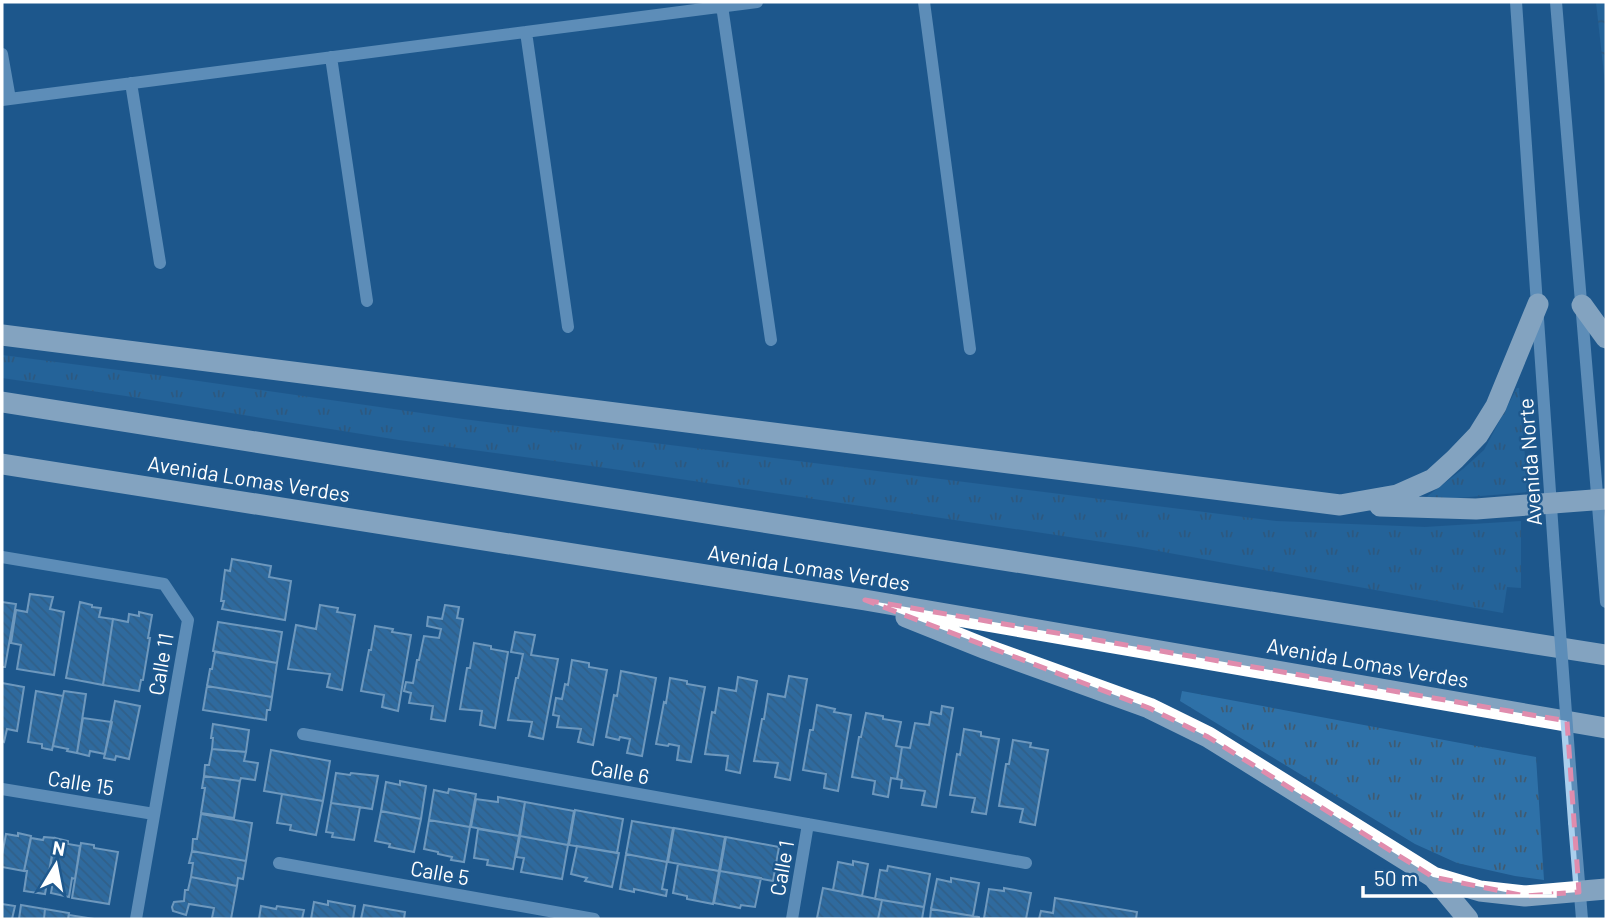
<svg xmlns="http://www.w3.org/2000/svg" width="1608" height="921" font-family="Barlow,sans-serif">
<style>
.grass{fill:url(#grass-tufts)}
.forest{fill:url(#forest-crowns)}
.building{fill:url(#building-back-hatch);stroke:#d0e7f9;stroke-width:2}
.lines{fill:none;stroke-linecap:round;stroke-linejoin:round}
.minor{stroke:#abcfed;stroke-width:12}
.highway{stroke:#fff;stroke-width:21}
.minor-bridge{stroke:#abcfed;stroke-width:12}
.marked{fill:none;stroke:#e08cad;stroke-width:5;stroke-dasharray:14 9;stroke-linejoin:round}
.labels{text-anchor:middle;dominant-baseline:central;stroke-width:5;stroke-linejoin:round;paint-order:stroke}
.street-label{font-size:21px;fill:#fff;stroke:#1e588d}
</style>
<defs>
<pattern id="grass-tufts" width="24" height="20" patternUnits="userSpaceOnUse" patternTransform="scale(1.75)"><rect width="24" height="20" fill="#2e71a8"/><path d="M3 7l-1-3M5 7V3M7 7l1-3M15 17l-1-3M17 17v-4M19 17l1-3" fill="none" stroke="#405b71"/></pattern>
<pattern id="forest-crowns" width="20" height="18" patternUnits="userSpaceOnUse" patternTransform="scale(1.75)"><rect width="20" height="18" fill="#2e71a8"/><path d="M2 6a3 3 0 1 1 6 0M12 15a3 3 0 1 1 6 0" fill="none" stroke="#405b71"/></pattern>
<pattern id="building-back-hatch" width="6" height="6" patternUnits="userSpaceOnUse" patternTransform="scale(1.75)"><rect width="6" height="6" fill="#4682b4"/><path d="M-1 5l2 2M0 0l6 6M5-1l2 2" fill="none" stroke="#496a85"/></pattern>
</defs>
<rect width="100%" height="100%" fill="#1e588d"/>
<!-- grass -->
<path class="grass" d="M2,355L157,375L463,419L1276,521L1425,527L1521,521V588L1507,587L1503,613L1136,547L606,468L399,440L126,396L2,378Z
M1517,388H1519L1528,492L1421,501L1463,469L1484,450Z
M1182,691L1536,757L1544,880L1515,876L1457,863L1415,844L1180,701Z"/>
<!-- forest -->
<path class="forest" d="M1596,2H1606V92Z"/>
<!-- building -->
<path class="building" d="M232,559L271,566L269,577L291,581L285,620L222,609L224,601H221L225,570L230,571Z
M30,594L53,597L50,609L64,612L54,675L17,669L21,645L11,643L16,610L27,612Z
M2,602L16,604L5,667H2Z
M80,602L92,605V607L101,608L99,617L113,619L103,685L66,678Z
M320,605L338,608L337,612L355,615L342,690L327,687L330,674L288,669L296,625L316,629Z
M445,605L459,607L457,618L463,619L445,721L431,719L433,706L409,703L411,693L404,691L406,682L413,683L417,660H419L424,636L439,638L441,629L427,626L428,617L442,619Z
M139,612L152,615L148,638H150L143,680H141L139,691L103,685L113,619L128,622L129,614L139,616Z
M218,622L282,632L277,663L213,651Z
M375,626L393,629L392,632L411,635L398,711L382,707L384,695L361,691L369,650H371Z
M515,632L535,635L531,655L558,659L543,739L529,736L532,722L508,720L516,678H518L523,654L511,652Z
M474,643L491,646V649L508,652L495,728L480,725L482,711L460,709L467,668H470Z
M215,652L277,663L272,697L207,686L210,669H212Z
M572,660L589,663V667L607,670L593,745L578,742L581,729L557,727L559,716L553,715L556,698L562,699L565,684L568,685Z
M621,671L656,678L642,756L627,753L630,739L620,737L619,740L606,737L614,695L617,696Z
M789,676L807,679L790,780L775,777L778,763L754,761L762,719H764L768,694L785,697Z
M738,677L757,681L740,773L726,770L728,756L705,754L712,712L715,713L719,688L736,691Z
M670,678L687,681V684L705,687L691,762L677,760L679,746L669,744L668,746L656,744L664,702L666,703Z
M2,683L24,687L17,731L7,729L4,742L2,741Z
M207,686L272,697L270,710H267L266,720L203,710Z
M36,691L63,696L52,750L42,748V744L28,742Z
M64,691L86,694L77,753L67,751L68,749L53,746Z
M115,701L140,706L129,759L116,756L115,760L104,758Z
M817,705L835,709L834,712L851,715L838,791L824,788L826,774L803,770L810,730H813Z
M942,706L953,708L936,807L922,805L925,791L901,788L902,780L897,779L902,747L910,748L915,723L929,725L931,712L941,714Z
M866,713L883,716V719L901,722L896,746L902,747L897,779L891,778L888,797L873,794L875,781L852,777L859,737H861Z
M83,718L112,722L105,754L90,751L89,756L77,753Z
M213,724L249,730L246,752L212,749L213,738H211Z
M964,729L981,732V736L999,739L986,814L972,812L975,798L950,795L957,754L960,755Z
M1013,740L1031,743L1030,747L1048,750L1035,825L1020,822L1023,809L999,806L1006,764H1009Z
M212,749L246,752L244,761L258,763L255,780L241,778L240,781L204,776L205,765H209Z
M271,750L330,761L323,801L264,791Z
M336,773L350,775L351,773L378,776L372,809L331,803Z
M204,776L240,781L234,818L201,813L205,788H202Z
M400,781L426,786L421,819L381,811L386,782L400,785Z
M449,789L476,794L470,827L429,820L434,790L448,793Z
M282,794L323,801L316,835L290,830L291,825L277,823Z
M498,797L525,802L519,836L471,827L476,799L498,802Z
M525,802L574,811L568,845L520,836Z
M331,803L360,807L354,840L332,837L333,833L326,832Z
M575,810L623,819L617,853L569,845Z
M381,811L421,819L414,852L389,847L390,844L375,841Z
M201,814L252,823L246,861L192,851L193,839H197Z
M429,820L470,827L464,862L451,860L452,857L438,854V852L424,849Z
M632,821L673,828L667,862L626,854Z
M674,828L725,837L719,871L668,862Z
M478,829L519,836L513,869L487,865L488,860L474,858Z
M18,833L31,836L24,871L2,867V855L6,834L18,836Z
M520,836L568,845L562,879L521,872L524,858L516,857Z
M44,837L55,838L45,894L24,891L27,871H24L31,838L43,840Z
M726,837L779,847L773,881L720,871Z
M55,838L68,841V844L80,846L75,879L72,878L69,897L51,893L54,876L49,875Z
M81,843L94,845V848L118,852L109,904L72,898Z
M577,846L619,853L612,887L585,881L587,878L571,874Z
M192,851L246,861L243,879L238,878L237,886L191,877L193,863H189Z
M626,854L667,862L662,889L667,890L666,896L634,889V892L620,889Z
M853,861L868,864L862,896L833,890L838,862L853,865Z
M678,864L719,871L713,904L687,899V896L673,893Z
M888,866L930,874L924,907L875,899L880,870L887,871Z
M720,871L761,878L755,907L741,905L740,908L714,903Z
M191,877L237,886L231,919L212,918L214,908L189,904L186,915L173,911L172,907L174,902L184,901L185,890H188Z
M951,878L979,883L973,916L931,909L937,879L951,882Z
M823,888L882,900L878,919L817,918Z
M1004,888L1031,893L1026,919L984,918L989,889L1004,891Z
M1055,898L1137,912L1136,919H1039L1041,911L1053,913Z
M882,900L924,907L922,919H878Z
M328,901L355,906L353,919H311L314,902L328,905Z
M2,904L15,906L12,919H2Z
M21,905L45,909L44,919H19Z
M364,905L405,912L404,919H361Z
M261,906L276,909L277,906L304,910L302,919H259Z
M45,909L69,913L68,919H44Z
M931,909L979,917V919H930Z
M69,915L94,919H68Z"/>
<g class="lines">
<!-- minor -->
<path class="minor" d="M924,2L970,349
M1516,2L1555,564
M1556,2L1606,602
M722,6L771,340
M526,32L568,327
M2,54L10,99
M331,57L367,301
M131,83L160,263
M2,100L757,2
M2,557L164,584L188,620L136,919
M303,734L1026,863
M2,789L154,814
M1574,822L1582,919
M279,863L594,919
M792,919L808,824"/>
<!-- highway -->
<path class="highway" d="M1582,305L1606,338
M2,335L1340,505L1397,495L1433,479L1455,459L1478,435L1496,406L1538,304
M2,402L1606,655
M2,464L865,600L1606,728
M1380,506L1476,509L1606,499
M906,617L986,649L1149,708L1208,737L1433,877L1480,891L1525,896L1606,889
M1433,877L1468,919"/>
<!-- minor-bridge -->
<path class="minor-bridge" d="M1555,564L1574,822"/>
</g>
<!-- marked area -->
<path d="M0 0H1608V921H0ZM865,600L1567,721L1579,892L1525,896L1433,877L1208,737L1149,708Z" fill="#1e588d" fill-opacity=".55" fill-rule="evenodd"/>
<path class="marked" d="M865,600L1567,721L1579,892L1525,896L1433,877L1208,737L1149,708Z"/>
<g class="labels">
<!-- street labels -->
<g class="street-label">
<text transform="translate(1529 462) rotate(-94)">Avenida Norte</text>
<text transform="translate(249 478) rotate(9)">Avenida Lomas Verdes</text>
<text transform="translate(809 567) rotate(9)">Avenida Lomas Verdes</text>
<text transform="translate(1368 662) rotate(10)">Avenida Lomas Verdes</text>
<text transform="translate(160 664) rotate(-80)">Calle 11</text>
<text transform="translate(620 771) rotate(10)">Calle 6</text>
<text transform="translate(81 782) rotate(9)">Calle 15</text>
<text transform="translate(781 868) rotate(-80)">Calle 1</text>
<text transform="translate(440 872) rotate(10)">Calle 5</text>
</g>
</g>
<!-- border -->
<rect width="1608" height="921" fill="none" stroke="#ffffff" stroke-width="7"/>
<!-- north arrow -->
<g transform="translate(56 865) rotate(10)" stroke="#1e588d" stroke-width="5" paint-order="stroke">
<path d="M0-5L12 26L0 18L-12 26Z" fill="#ffffff"/>
<text y="-10" font-size="19" font-weight="bold" text-anchor="middle" fill="#ffffff">N</text>
</g>
<!-- scale -->
<path d="M1363 886v10h192v-10" fill="none" stroke="#ffffff" stroke-width="3.5"/>
<text x="1374" y="886" font-size="21" fill="#ffffff" stroke="#1e588d" stroke-width="5" paint-order="stroke">50 m</text>
</svg>
